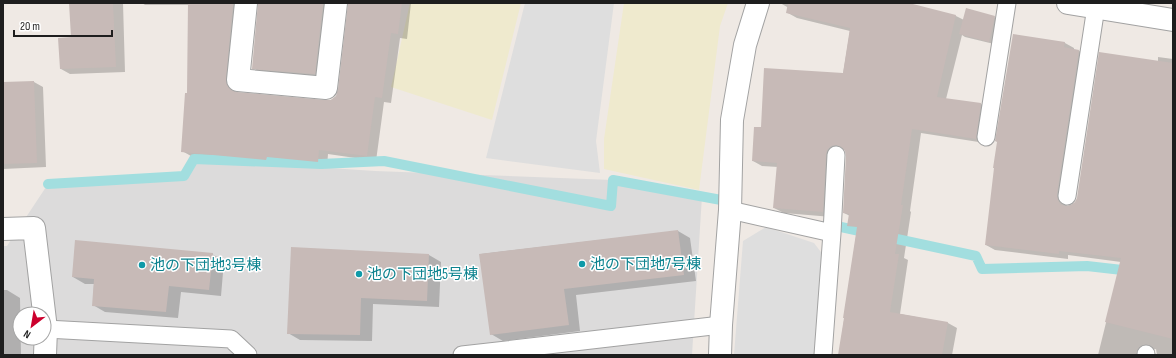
<svg xmlns="http://www.w3.org/2000/svg" width="1176" height="358" font-family="'Sofia Sans Condensed','Noto Sans JP',sans-serif">
<style>
.residential{fill:#dcdbdb;fill-rule:evenodd}
.farmland{fill:#efeace}
.parking{fill:#dedede}
.shadow{fill:#0003}
.lines{fill:none;stroke-linecap:round;stroke-linejoin:round}
.stream{stroke:#a2dedf;stroke-width:10}
.building{fill:#c7bab7}
.service-casing{stroke:#a2a2a2;stroke-width:19}
.minor-casing{stroke:#a2a2a2;stroke-width:24}
.service{stroke:#fff;stroke-width:17}
.minor{stroke:#fff;stroke-width:22}
.culture-dot{fill:#0f9aa8;stroke:#fff;stroke-width:1.5}
.labels{text-anchor:middle;dominant-baseline:central;stroke-width:3;stroke-linejoin:round;paint-order:stroke}
.culture-label{font-size:15px;fill:#0d838f;stroke:#fff;text-anchor:start}
</style>
<rect width="100%" height="100%" fill="#efe9e4"/>
<!-- residential -->
<path class="residential" d="M194,159L375,171L613,180L702,196L692,355H3V246H7L48,184L184,176ZM20,314H44V338H20Z"/>
<!-- farmland -->
<path class="farmland" d="M410,3H521L492,120L391,87Z
M624,3H728L720,26L699,190L604,169V139Z"/>
<!-- parking -->
<path class="parking" d="M525,3H614L596,141L600,173L486,158Z
M766,227L814,243L824,256L815,355H734L743,241Z"/>
<!-- shadow -->
<path class="shadow" d="M70,3H123L125,72L70,74L61,69L72,38Z
M142,3H244L234,84L235,91L237,94L325,101L331,100L337,96L339,90L349,3H411L407,39L400,38L391,103L384,102L376,161L328,154L327,167L276,162L275,164L191,156L182,151L188,94L189,5H145Z
M259,3H334L324,79L262,73L253,68Z
M780,3H905L956,16L964,20L994,17L1000,20L994,44L965,37L962,35L946,99L981,104L990,110L985,143L921,133L910,211L911,212L904,258L908,260L900,314L948,323L957,328L952,355H839L857,230L849,225L850,216L844,213L847,155L846,150L841,151L832,217L784,213L774,208L778,167L762,166L753,161L762,128L843,74L850,31L797,18L788,13L789,8Z
M1014,35L1065,43L1074,48V50L1079,51L1088,56L1066,200L1067,207L1075,203L1158,62V57L1173,59V355H1157L1156,349L1150,350L1146,355H1098L1121,262L1068,255V259L995,250L986,245Z
M34,82L43,87L46,167L3,169V83Z
M678,231L690,238L696,281L576,295L580,331L503,341L491,334L481,254Z
M212,254L224,261L221,296L181,292L178,318L105,312L93,305L94,284H85L73,277Z
M429,255L441,262L439,307L373,304L372,341L300,340L288,333Z
M3,290H7L20,298L21,355H3Z"/>
<g class="lines">
<!-- stream -->
<path class="stream" d="M48,184L184,176L194,159L321,164L384,161L611,206L613,180L732,202
M827,224L976,256L982,269L1087,266L1131,271"/>
</g>
<!-- building -->
<path class="building" d="M69,3H113L116,67L60,69L58,38L71,37Z
M188,3H233L226,79L227,85L231,90L237,92L325,100H331L336,96L338,89L348,3H402L398,34L391,33L382,98L375,97L367,156L319,150L318,162L267,157L266,160L181,152L185,93H187Z
M258,3H323L315,74L252,69Z
M788,3H909L956,15L937,97L981,103L976,139L912,129L901,205H903L895,254H899L890,312L948,322L942,355H838L844,318H843L857,227L847,226L849,214L843,213L846,156L845,151L842,147L836,145L831,146L827,150L826,154L823,212L773,208L777,163L752,161L754,127H761L764,68L843,73L850,28L786,13Z
M966,8L995,16L989,42L959,34Z
M1013,34L1065,42L1064,47L1079,50L1057,194L1058,200L1060,204L1065,206L1071,205L1075,202L1077,198L1099,52L1173,63V197L1170,227H1173V339L1105,322L1121,258L1059,251V254L985,245L994,168H993L997,142L995,141Z
M34,81L37,163L3,164V82Z
M678,230L684,275L564,289L569,325L490,335L479,254Z
M75,240L213,253L209,290L169,286L166,312L92,306L94,279L72,277Z
M291,247L429,254L427,301L361,298L360,335L287,334Z"/>
<g class="lines">
<defs>
<path id="service" d="M986,137L1007,3
M1067,196L1096,7
M730,210L832,233L836,155
M46,329L231,339L248,355
M462,355L721,325
M823,355L832,233
M1146,355V354"/>
<path id="minor" d="M246,3L238,80L326,88L336,3
M1068,3L1173,20
M3,229L34,228L46,329L45,355
M720,355L721,325L730,210L732,120L745,45L758,3"/>
</defs>
<!-- service casing -->
<use href="#service" class="service-casing"/>
<!-- minor casing -->
<use href="#minor" class="minor-casing"/>
<!-- service -->
<use href="#service" class="service"/>
<!-- minor -->
<use href="#minor" class="minor"/>
</g>
<!-- markers -->
<g class="culture-dot">
<circle cx="582" cy="264" r="4"/>
<circle cx="142" cy="265" r="4"/>
<circle cx="359" cy="274" r="4"/>
</g>
<g class="labels">
<!-- culture labels -->
<g class="culture-label">
<text x="590" y="264">池の下団地7号棟</text>
<text x="150" y="265">池の下団地3号棟</text>
<text x="367" y="274">池の下団地5号棟</text>
</g>
</g>
<!-- border -->
<rect width="1176" height="358" fill="none" stroke="#1e1e1e" stroke-width="8"/>
<!-- north arrow -->
<g transform="translate(32 326) rotate(211)"><circle r="19" fill="#ffffff" stroke="#a5a5a5"/>
<path d="M0-3L7 15L0 10L-7 15Z" fill="#cc002d"/>
<text y="-6" font-size="11" font-weight="bold" text-anchor="middle" fill="#1e1e1e">N</text>
</g>
<!-- scale -->
<path d="M14 30v6h98v-6" fill="none" stroke="#1e1e1e" stroke-width="2"/>
<text x="20" y="30" font-size="12" fill="#1e1e1e" stroke="#ffffff" stroke-width="3" paint-order="stroke">20 m</text>
</svg>
